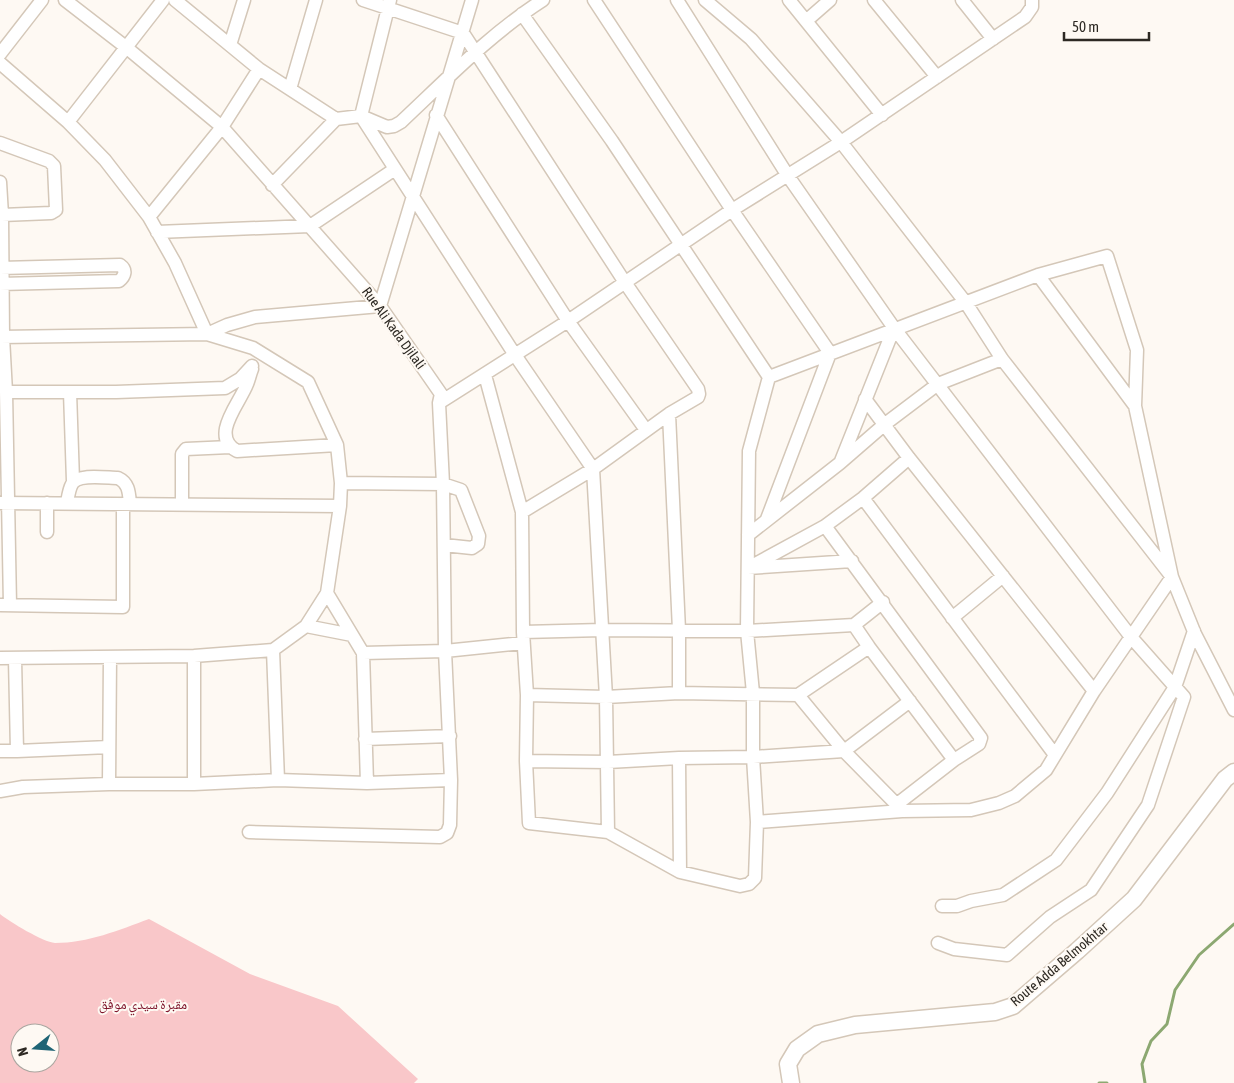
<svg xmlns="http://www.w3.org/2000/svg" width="1234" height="1083" font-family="'Asap Condensed','Noto Naskh Arabic',sans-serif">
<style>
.green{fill:#f9c7c9;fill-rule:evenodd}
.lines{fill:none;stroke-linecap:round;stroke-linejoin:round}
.stream{stroke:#8ca871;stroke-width:3}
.minor-casing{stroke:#d4c7b8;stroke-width:15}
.major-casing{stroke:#d4c7b8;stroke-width:19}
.minor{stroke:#fff;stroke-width:12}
.major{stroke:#fff;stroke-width:16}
.labels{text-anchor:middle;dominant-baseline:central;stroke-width:4;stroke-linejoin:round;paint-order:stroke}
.street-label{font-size:14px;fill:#2d2923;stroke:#fef9f3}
.park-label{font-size:14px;fill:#7d132a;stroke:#fef9f3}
</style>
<rect width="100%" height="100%" fill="#fef9f3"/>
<!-- green -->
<path class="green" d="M0,914C10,922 43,942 55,943C88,943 119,930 149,919L250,974L338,1006L418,1079L414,1083H0ZM20,1033H50V1063H20Z"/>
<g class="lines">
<!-- stream -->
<path class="stream" d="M1099,1083H1107
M1145,1083L1142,1064L1151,1041L1167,1024L1175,990L1199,955L1234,924"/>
<defs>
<path id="minor" d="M65,0L127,48L222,127L380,306L441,394L439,403L443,484L445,651L451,780L450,825L447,833L440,837L249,832
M175,0L259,69L336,119L361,116L387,127L394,126L401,122C447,79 490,34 543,0
M363,0L463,33L624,281L698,389L699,394L698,397L669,414L593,469L522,512
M390,0L361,116L515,355L593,469L606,697L608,832
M594,0L732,210L830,353L767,519
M677,0L788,176L894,328L1131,637L1184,697L1148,805L1091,890L1050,917L1007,955L954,949L938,943
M705,0L751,39L841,142L966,303L1002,359L1172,577L1094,691L1046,770L1015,796L999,803L971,810L902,811L757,822
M789,0L882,115
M874,0L937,77
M962,0L993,39
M806,21L830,0
M230,45L244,0
M0,54L42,0
M0,63L68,122L105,160L149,217L175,263L207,334L227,325L255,317L380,306L472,0
M290,89L316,0
M436,115L568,321L646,430
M68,122L163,0
M0,143L49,161L54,166L56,210L51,213L2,215
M0,182L2,215L3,337L6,392L10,605
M272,185L336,119
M149,217L222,127L259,69
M157,232L310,226L395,169
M0,268L120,265C127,270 125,276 119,281L0,284
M1038,275L1135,406
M0,337L207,334L253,348L308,382L337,445L341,483L340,506L327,593L306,626L273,650L194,656L0,658
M252,369C250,374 249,379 247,384C240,403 209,436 237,451L337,445
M485,375L522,512L523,632L527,695L526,761L529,823L608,832L680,872L740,886L749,884L755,878L757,822L753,757V693L747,631L749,451L769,377L612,141L522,14
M769,377L1038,275L1107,256L1137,350L1135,406L1172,577L1195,634L1234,710
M6,392H116L225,388L240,379L252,366
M70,392L73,481
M865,399L909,458L1094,691
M439,403L568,321L732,210L841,142L1025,17L1032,7V0
M669,414L679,630V693
M841,461L894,328
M341,483L443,484L461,490L479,536L478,544L472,548L444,545
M863,498L1055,755
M0,503L340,506
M47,503V532
M67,503C68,497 69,489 72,484C78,473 107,478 118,478C129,483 129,493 130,504
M182,504V454L186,449L230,447
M825,526L981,738L979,744L954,760L896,805
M748,535L840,463L885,424L938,384L1002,359
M852,561L748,568L825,526L863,498L909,458
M327,593L363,653L367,783
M0,605L123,607V504
M952,618L1003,576
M854,625L869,647L954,760
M306,626L352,635
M523,632L602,630L747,631L854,625L883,602
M273,650L278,780
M363,653L445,651L523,643
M194,656V784
M15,659L17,751L109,747
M527,695L606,697L679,693L798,695L869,647
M798,695L844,751L902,810
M365,739L450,736
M0,751H17
M679,758L680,872
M526,761L608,762L679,758L753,757L844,751L910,701
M109,784L110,657
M0,791L23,787L109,784H194L278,780L367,783L451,780
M942,906H957L971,901L1003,895L1056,860L1107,793L1175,687L1194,631"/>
<path id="major" d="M791,1083L788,1064L797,1049L818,1034L855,1025L995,1012L1013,1006L1077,951L1134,899L1225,779L1234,772"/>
</defs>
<!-- minor casing -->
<use href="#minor" class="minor-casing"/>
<!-- major casing -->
<use href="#major" class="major-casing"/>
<!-- minor -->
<use href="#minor" class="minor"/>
<!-- major -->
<use href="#major" class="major"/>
</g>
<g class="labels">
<!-- street labels -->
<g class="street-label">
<text transform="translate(394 328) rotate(54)">Rue Ali Kada Djilali</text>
<text transform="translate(1059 964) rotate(-40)">Route Adda Belmokhtar</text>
</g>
<!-- park labels -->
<g class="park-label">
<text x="143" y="1004">مقبرة سيدي موفق</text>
</g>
</g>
<!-- north arrow -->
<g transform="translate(35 1048) rotate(253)"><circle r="24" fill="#fef9f3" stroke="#aaa6a0"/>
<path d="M0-4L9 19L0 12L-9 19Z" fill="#1f6475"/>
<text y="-8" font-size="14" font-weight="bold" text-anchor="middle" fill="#2d2923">N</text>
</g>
<!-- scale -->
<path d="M1064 32v8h85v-8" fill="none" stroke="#2d2923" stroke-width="2.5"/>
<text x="1072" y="32" font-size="15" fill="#2d2923" stroke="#fef9f3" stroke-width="4" paint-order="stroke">50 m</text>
</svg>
